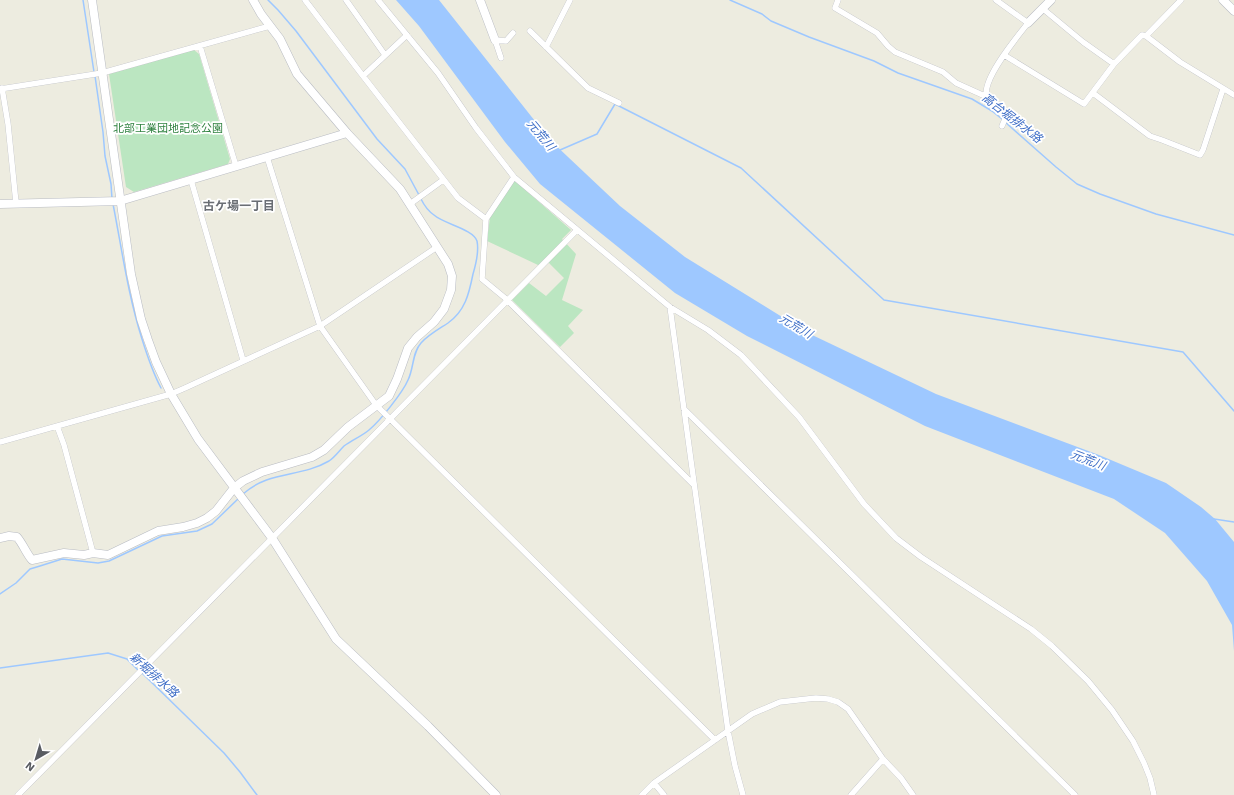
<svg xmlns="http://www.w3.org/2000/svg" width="1234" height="795" font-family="'Work Sans','Noto Sans JP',sans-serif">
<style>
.green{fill:#bbe6c1}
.water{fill:#9ec8ff}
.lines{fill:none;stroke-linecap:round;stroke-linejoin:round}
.stream{stroke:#9ec8ff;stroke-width:1.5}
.street-casing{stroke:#b8bac0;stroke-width:6}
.secondary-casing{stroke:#b9bcc3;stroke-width:9}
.street{stroke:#fff;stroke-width:5.5}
.secondary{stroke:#fff;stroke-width:8}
.labels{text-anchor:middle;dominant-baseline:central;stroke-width:3.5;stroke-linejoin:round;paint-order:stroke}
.park-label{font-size:11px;fill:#308240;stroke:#fff}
.water-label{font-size:12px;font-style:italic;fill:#3d6dc6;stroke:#fff}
.neighbourhood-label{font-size:12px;font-weight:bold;fill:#6a6e74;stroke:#fff}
</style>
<rect width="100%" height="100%" fill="#edece0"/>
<!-- green -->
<path class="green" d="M194,50L199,54L230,159L228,164L134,192L126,187L109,74Z
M514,180L571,230L562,239L576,254L562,300L583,310L568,326L574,333L560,347L512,300L529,283L546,296L564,278L549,263L538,265L487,241L490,217Z"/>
<!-- water -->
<path class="water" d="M396,0H439L550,140L620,206L685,257L808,333L936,394L1099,455L1166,483L1201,507L1215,519L1234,542V651L1232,625L1207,581L1165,533L1114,499L925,426L747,336L675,293L540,184L505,142L419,26Z"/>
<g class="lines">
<!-- stream -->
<path class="stream" d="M83,0L94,72
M268,0L278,10L296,31L377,139L405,169L419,195
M730,0L762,14L771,21L809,37L874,61L898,73L972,99L992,111L1002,119
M95,76L103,132L105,156L111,184L112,199
M1005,122L1056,167L1077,184L1100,194L1156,214L1234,235
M560,150L597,134L615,104L741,168L884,300L1183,352L1234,411
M113,204C122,250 128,295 142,339C147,355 153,373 161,388
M243,494C270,470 300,478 329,461C335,457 339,451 344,446C352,440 362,436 369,430C380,421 403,392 408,380C414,368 412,353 421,343C428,335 439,329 448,323C465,311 469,294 473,274C476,264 479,251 477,241C473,229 444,224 434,215C428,211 424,205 421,199
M1214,519L1234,522
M0,594L16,583L30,569L40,566L62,559L98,563L109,561L162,536L197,531L212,524L239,498
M0,668L108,653L127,659L139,671
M142,673L224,753L240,772L257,795"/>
<defs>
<path id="street" d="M305,0L363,76
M346,0L385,55
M378,0L438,73L476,128L514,177L670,307L708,330L741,355L799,417L864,504L896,538L921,557L1031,629L1052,646L1088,681L1112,710L1133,741L1144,763L1150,778L1154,795
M838,0L835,8L877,33L888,46L895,52L943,72L956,83L987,97
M996,0L1028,23C1017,37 980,81 987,98C990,106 998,111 1004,116L1005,119L1002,126
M1042,8L1083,42L1114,64
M530,31L588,88L619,103
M407,35L363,76L458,198L486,219L482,279L505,298L694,485
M1146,36L1181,0
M200,46L236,166
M546,47L570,0
M1004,55L1084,104L1114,64L1142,35L1146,36L1180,62L1234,95
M501,58L495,40L506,41L513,33
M2,88L8,124L16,203
M0,89L102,73L270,26
M1093,93L1150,136L1162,140L1200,155L1203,150L1223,89
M267,157L320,326L376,405L715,740
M191,180L243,360
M410,204L443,180
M486,219L514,177
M670,307L728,731L735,766L743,795
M684,409L1075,795
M57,426L64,445L93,553
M0,442L171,394L185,388L320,326L437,247
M654,783L664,795
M18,795L577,230
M642,795L654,783L752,714L780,702L816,698L828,699L838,702L848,709L883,759L901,778L913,795
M851,795L883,759"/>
<path id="secondary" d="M92,0L131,274L141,319L148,340L156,362L171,394L198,439L272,538L336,639L428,726L496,795
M480,0L495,40
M1223,0L1234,11
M1028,23L1051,0
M0,204L120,201L347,133
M0,538L9,536L17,537C23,544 26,553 32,560L64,553L84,555L93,553L108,555L158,531L183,527L197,523L207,518L216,511L234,488L243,481L262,472L312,457L324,450L348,427L389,396L397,379L408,348L417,337L434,322L444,309L451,290L452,276L448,264L400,189L347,133L297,74L280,39L261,14L253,0"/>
</defs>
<!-- street casing -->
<use href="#street" class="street-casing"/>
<!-- secondary casing -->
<use href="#secondary" class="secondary-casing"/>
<!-- street -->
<use href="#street" class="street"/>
<!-- secondary -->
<use href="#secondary" class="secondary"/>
</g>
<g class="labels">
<!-- park labels -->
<g class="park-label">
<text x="168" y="128">北部工業団地記念公園</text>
</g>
<!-- water labels -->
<g class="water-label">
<text transform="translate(1012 118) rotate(38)">高台堀排水路</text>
<text transform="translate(541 135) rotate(50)">元荒川</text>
<text transform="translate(796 326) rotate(31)">元荒川</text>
<text transform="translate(1088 460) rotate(21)">元荒川</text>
<text transform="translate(154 675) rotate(42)">新堀排水路</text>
</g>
<!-- neighbourhood labels -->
<g class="neighbourhood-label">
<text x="239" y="206">古ケ場一丁目</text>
</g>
</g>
<!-- north arrow -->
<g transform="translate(36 759) rotate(218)" stroke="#ffffff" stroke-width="3" paint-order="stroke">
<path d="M0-3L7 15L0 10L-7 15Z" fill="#595c62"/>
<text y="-6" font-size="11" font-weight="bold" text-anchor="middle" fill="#595c62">N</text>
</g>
</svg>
